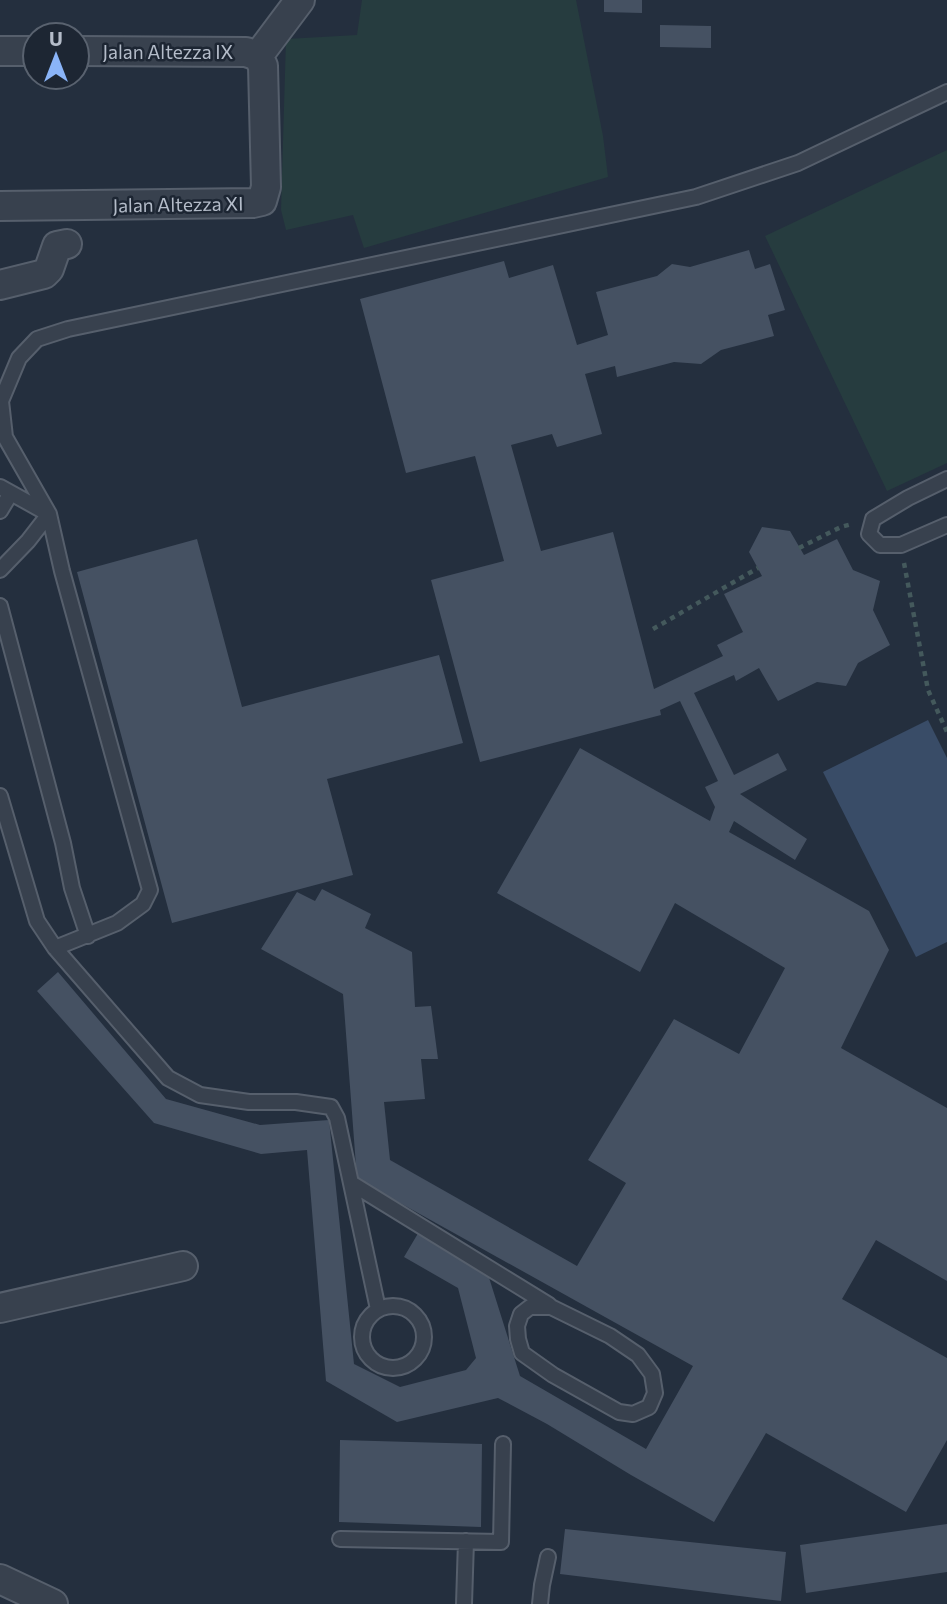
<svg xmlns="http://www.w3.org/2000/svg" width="947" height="1604" font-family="Commissioner,sans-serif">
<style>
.green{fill:#263c3f}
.water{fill:#394c67}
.building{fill:#455162}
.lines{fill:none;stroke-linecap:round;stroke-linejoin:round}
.lane-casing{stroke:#565f6c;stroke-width:18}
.street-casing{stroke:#565f6c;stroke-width:32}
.path{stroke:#44595c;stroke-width:4.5;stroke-dasharray:5 5;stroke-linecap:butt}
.lane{stroke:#38414e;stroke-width:14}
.street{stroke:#38414e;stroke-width:28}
.labels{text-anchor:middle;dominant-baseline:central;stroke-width:5;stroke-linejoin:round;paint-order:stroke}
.street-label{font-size:19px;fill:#b4bcc9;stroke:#1d2633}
</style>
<rect width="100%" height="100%" fill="#242f3e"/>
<!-- green -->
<path class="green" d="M362,0H576L603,136L608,177L364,248L353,215L286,230L281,210L286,39L357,35Z
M947,150V463L887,491L765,236Z"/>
<!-- water -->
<path class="water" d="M928,720L947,758V942L916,957L823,772Z"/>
<!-- building -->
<path class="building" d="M604,0H642V13L604,12Z
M660,25L711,26V48L660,47Z
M749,250L755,269L770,264L785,310L768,315L774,336L721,350L701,364L674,362L617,377L615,366L585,374L602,434L557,447L552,434L511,445L541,551L613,532L654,689L723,656L717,645L743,632L724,594L762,576L749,552L762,527L790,531L804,555L837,539L853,570L880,581L873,610L890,645L858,663L846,686L817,682L778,701L759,668L736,681L734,675L694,693L734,775L778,753L787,770L740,794L807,839L795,860L734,821L729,832L869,911L889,950L841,1048L947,1108V1281L876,1240L842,1299L947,1358V1440L906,1512L766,1433L714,1522L631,1475L547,1424L498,1398L397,1422L326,1381L307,1150L261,1154L154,1123L37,991L58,972L166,1099L260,1125L329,1120L354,1364L400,1387L466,1370L476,1358L458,1288L404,1257L420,1230L486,1268L520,1376L646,1449L693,1366L357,1179L343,994L261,949L297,892L315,901L322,889L371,914L365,928L412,952L415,1007L431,1006L438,1059H421L425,1099L384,1102L390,1160L577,1266L626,1183L588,1160L674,1019L739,1054L785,968L675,903L640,972L497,893L580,748L710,821L715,807L705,787L718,781L680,701L660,710L661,715L480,762L431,580L504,561L475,456L406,473L360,299L504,261L509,278L553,265L577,345L608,335L596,292L657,276L672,264L690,267Z
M197,539L242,707L439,655L463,743L327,779L353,875L172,923L77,572Z
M340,1440L482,1444L481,1527L339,1522Z
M947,1524V1572L806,1593L800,1545Z
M565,1529L786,1552L781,1601L560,1574Z"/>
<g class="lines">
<defs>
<path id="lane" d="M947,479L908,498L873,519L869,534L880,545H901L947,525
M0,487L47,513
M0,511L11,493
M0,570L28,541L49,514
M0,606L63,843L72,888L88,936
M0,796L37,921L55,948L168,1078L200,1095L249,1102H296L331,1107L337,1118L378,1309
M55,948L117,923L143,904L150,890L62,571L49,514L5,437L1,401L19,358L37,339L68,329L696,197L798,163L947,92
M351,1183L549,1305
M362 1337a31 31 0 1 1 62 0a31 31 0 1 1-62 0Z
M530,1307H551L610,1336L638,1355L652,1374L655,1393L649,1407L633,1414L619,1412L553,1375L522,1353L518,1339L517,1326L521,1314Z
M340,1539L501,1542L503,1444
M464,1604L466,1541
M540,1604L542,1585L548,1557"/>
<path id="street" d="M0,51H35
M258,56L300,0
M0,206L253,203L262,201L266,187L263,66L258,56L246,52L77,51
M0,285L44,274L49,269L57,246L67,244
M0,1308L183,1266
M0,1579L53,1604"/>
</defs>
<!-- lane casing -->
<use href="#lane" class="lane-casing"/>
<!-- street casing -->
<use href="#street" class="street-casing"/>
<!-- path -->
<path class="path" d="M799,548L841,527L852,524
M904,563L928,690L947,732
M653,629L758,568"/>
<!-- lane -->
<use href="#lane" class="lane"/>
<!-- street -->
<use href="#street" class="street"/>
</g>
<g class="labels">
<!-- street labels -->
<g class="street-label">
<text x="168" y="51">Jalan Altezza IX</text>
<text transform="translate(178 204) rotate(-1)">Jalan Altezza XI</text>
</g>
</g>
<!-- north arrow -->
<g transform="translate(56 56)"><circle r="33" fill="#1d2633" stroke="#59626f" stroke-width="2"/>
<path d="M0-5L12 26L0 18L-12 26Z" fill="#8ab4f8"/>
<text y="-10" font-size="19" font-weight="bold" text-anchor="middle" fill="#b4bcc9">U</text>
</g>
</svg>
